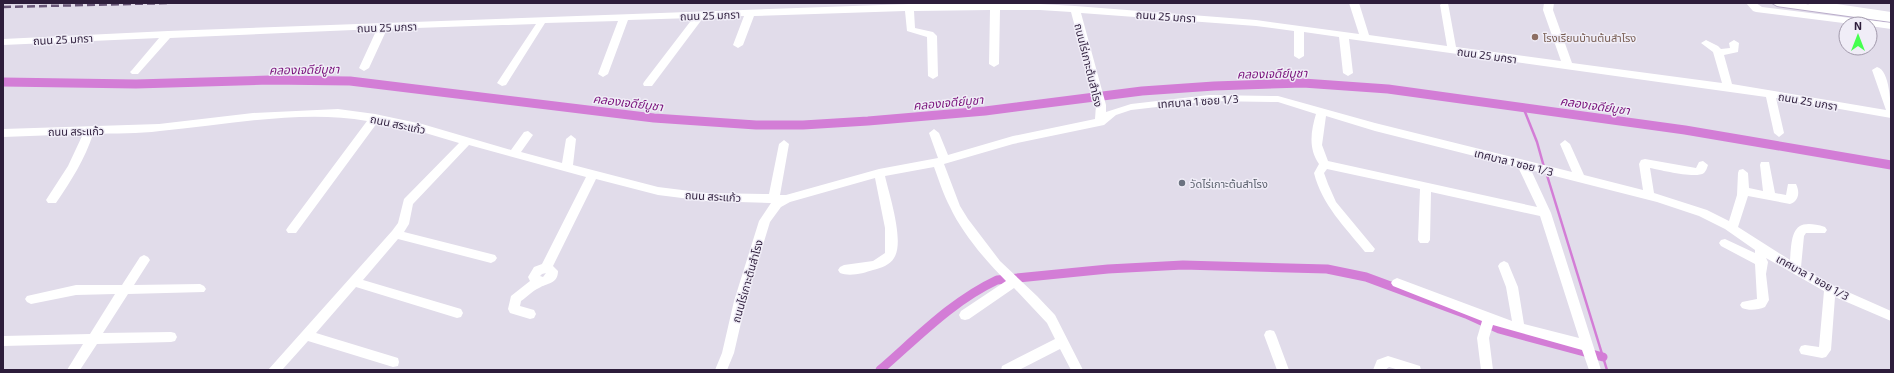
<svg xmlns="http://www.w3.org/2000/svg" width="1894" height="373" font-family="'Exo 2','Noto Sans Thai',sans-serif">
<style>
.lines{fill:none;stroke-linecap:round;stroke-linejoin:round}
.stream{stroke:#d37dd6;stroke-width:2.5}
.canal{stroke:#d37dd6;stroke-width:9}
.secondary-casing{stroke:#bbaecb;stroke-width:2}
.street{fill:#fff;fill-rule:evenodd}
.secondary{fill:#fff;fill-rule:evenodd}
.rail{stroke:#685677;stroke-width:2.5;stroke-dasharray:8 4;stroke-linecap:butt}
.education-dot{fill:#8d6e63;stroke:#f0edf7;stroke-width:1.5}
.worship-dot{fill:#6b7280;stroke:#f0edf7;stroke-width:1.5}
.labels{text-anchor:middle;dominant-baseline:central;stroke-width:3;stroke-linejoin:round;paint-order:stroke}
.street-label{font-size:11px;fill:#2d1d3b;stroke:#f0edf7}
.education-label{font-size:11px;fill:#785e54;stroke:#f0edf7;text-anchor:start}
.worship-label{font-size:11px;fill:#5b616d;stroke:#f0edf7;text-anchor:start}
.water-label{font-size:12px;font-style:italic;fill:#79127b;stroke:#f0edf7}
</style>
<rect width="100%" height="100%" fill="#e1dcea"/>
<g class="lines">
<!-- stream -->
<path class="stream" d="M1523,107L1537,142L1544,167
M1546,172L1607,370"/>
<!-- canal -->
<path class="canal" d="M3,82L136,84L269,80L350,81L654,118L756,125H803L868,121L985,111L1142,91L1214,86L1303,83L1388,89L1685,130L1891,165
M880,370C917,338 952,301 997,280L1108,269L1183,265L1327,269L1366,277L1466,314L1499,329L1603,357"/>
<defs>
<path id="secondary" d="M1772,3H1799L1891,16V22L1777,6Z"/>
</defs>
<!-- secondary casing -->
<use href="#secondary" class="secondary-casing"/>
<!-- street -->
<path class="street" d="M1349,3H1359L1369,35L1447,46L1440,5L1442,3H1448L1456,47L1561,61L1543,10L1544,3H1554L1553,10L1572,63L1722,83L1713,52L1701,43L1706,40L1718,46L1721,49L1730,48L1729,43L1734,40L1739,43L1738,52L1724,55L1732,84L1886,110L1872,70L1877,67C1890,70 1891,106 1891,118L1776,98L1784,133L1779,137L1774,133L1766,97L1349,39L1353,73L1348,76L1343,73L1339,37L1304,32V56L1299,59L1294,56V31L1256,26L1081,13L1106,105V112L1131,104L1209,95L1278,96L1375,123L1572,172L1560,144L1565,140L1570,144L1584,175L1643,190L1639,164L1641,160L1645,159L1696,168L1699,162L1703,161L1708,165C1707,168 1706,171 1704,173C1696,179 1661,170 1650,168L1654,193L1707,210L1729,221L1737,195L1738,173L1739,170L1743,169L1748,173L1749,188L1763,191L1760,165L1761,162H1769L1775,193L1786,195L1788,184H1796C1800,192 1799,201 1790,204L1748,196L1738,227L1790,260C1792,234 1792,217 1825,227L1827,230L1825,233H1806L1804,236L1801,267L1830,284L1891,311V321L1835,297L1831,350L1826,357L1822,358L1801,354L1799,350L1801,346L1805,345L1819,347L1824,291L1766,258L1768,262L1766,274L1769,300L1765,307C1758,310 1749,311 1742,308L1740,305L1742,302L1757,299L1755,264L1721,246L1719,243L1721,240L1725,239L1755,253V250L1725,229L1699,216L1657,202L1531,170L1551,213L1601,370H1589L1582,350L1493,325L1489,338L1493,370H1481L1477,338L1482,321L1393,286L1391,283L1393,280L1397,278L1512,321L1506,287L1498,266L1500,263L1504,261L1508,263L1518,287L1524,324L1579,338L1540,216L1431,192L1430,240L1428,243H1420L1418,240L1420,189L1327,169L1324,173L1328,184L1336,202L1375,249L1373,252H1365C1345,227 1322,205 1314,173L1319,164C1308,148 1311,131 1316,114L1278,102L1209,101L1131,110L1116,115L1104,125L1013,144L944,164L960,206L968,219L1000,261L1037,296L1055,315L1083,370H1071L1060,349L1019,370H1001L1002,366L1055,339L1047,323L1014,288L969,319L965,320L961,319L959,315L961,311L1006,281C986,261 962,233 950,207C943,194 939,180 934,167L885,176C889,194 905,242 894,258C890,265 881,268 873,270C864,273 850,277 840,273L838,270L840,267L844,265L873,261L885,253V228L875,178L790,202L781,207L770,222L746,301L734,353L727,370H715L722,353L734,301L759,221L771,203H770L706,201L658,195L596,179L553,266L558,271C558,284 547,283 539,288C532,291 527,297 521,301L520,306L534,310L536,314L534,318L530,319L510,313L508,309L511,296L530,281L528,277L534,267L542,264L586,177L469,145L413,204L409,224L404,232L495,255L497,258L495,261L491,263L398,239L363,280L461,309L463,313L461,317L457,318L356,287L316,333L398,358L399,362L398,366L393,367L308,341L282,370H268L392,231L398,223L404,199L459,143L422,132L377,123L296,233H288L286,230L288,227L367,121C302,109 226,125 160,131C138,134 116,133 93,134C85,159 71,181 56,203H48L46,200L68,166L83,134L3,137V129L159,124L253,113L338,109L375,114L422,124L511,150L524,132L528,131L533,135L521,152L562,163L566,139L571,135L576,139L573,165L658,187L706,193L769,194L779,144L784,140L789,144L780,195H786L879,169L938,158L929,133L934,129L939,133L948,155L1013,136L1095,119L1096,105L1071,12L1040,10H1000L999,64L994,67L989,64L990,10L914,11L915,28L933,32L937,36L938,76L933,79L928,76L927,37L907,31L905,11L754,16L743,45L738,48L733,45L744,16L703,18L652,86H644L643,84L644,82L693,18L628,20L608,74L603,77L598,74L618,21L545,23L506,85L502,86L497,83L536,24L387,29L369,68L364,71L359,68L377,29L170,38L138,74H132L130,72L132,70L159,38L3,45V39L168,31L909,4H1040L1075,6L1256,20L1359,34ZM1326,116L1375,131L1518,167L1537,207L1328,161L1322,145ZM546,273L543,277L540,276L542,274Z
M1746,3H1756L1762,7L1891,23V29L1870,26V24H1851L1756,12L1753,11Z
M1806,3H1830L1891,12V18L1811,6Z
M144,255L148,257L150,260L134,285L200,284L204,286L206,289L204,292L128,294L103,333L171,332L175,333L177,337L175,341L171,342L97,344L80,370H67L83,344L3,346V336L90,334L115,294L76,295L31,304L27,302L25,299L27,296L76,285H122L140,257Z
M1270,330L1274,331L1276,335L1289,370H1277L1264,335L1266,331Z
M1388,356L1420,366L1421,370H1399L1389,367L1385,370H1373L1377,360Z"/>
<!-- secondary -->
<use href="#secondary" class="secondary"/>
<!-- rail -->
<path class="rail" d="M3,7L171,3"/>
</g>
<!-- markers -->
<circle class="education-dot" cx="1535" cy="37" r="4"/>
<circle class="worship-dot" cx="1182" cy="183" r="4"/>
<g class="labels">
<!-- street labels -->
<g class="street-label">
<text transform="translate(710 15) rotate(-2)">ถนน 25 มกรา</text>
<text transform="translate(1166 16) rotate(4)">ถนน 25 มกรา</text>
<text transform="translate(387 27) rotate(-2)">ถนน 25 มกรา</text>
<text transform="translate(63 39) rotate(-3)">ถนน 25 มกรา</text>
<text transform="translate(1487 55) rotate(8)">ถนน 25 มกรา</text>
<text transform="translate(1089 65) rotate(76)">ถนนไร่เกาะต้นสำโรง</text>
<text transform="translate(1198 101) rotate(-4)">เทศบาล 1 ซอย 1/3</text>
<text transform="translate(1808 101) rotate(10)">ถนน 25 มกรา</text>
<text transform="translate(398 124) rotate(12)">ถนน สระแก้ว</text>
<text transform="translate(76 131) rotate(-1)">ถนน สระแก้ว</text>
<text transform="translate(1514 162) rotate(14)">เทศบาล 1 ซอย 1/3</text>
<text transform="translate(713 196) rotate(3)">ถนน สระแก้ว</text>
<text transform="translate(1813 277) rotate(29)">เทศบาล 1 ซอย 1/3</text>
<text transform="translate(747 281) rotate(-74)">ถนนไร่เกาะต้นสำโรง</text>
</g>
<!-- education labels -->
<g class="education-label">
<text x="1543" y="37">โรงเรียนบ้านต้นสำโรง</text>
</g>
<!-- worship labels -->
<g class="worship-label">
<text x="1190" y="183">วัดไร่เกาะต้นสำโรง</text>
</g>
<!-- water labels -->
<g class="water-label">
<text transform="translate(304 69) rotate(-1)">คลองเจดีย์บูชา</text>
<text transform="translate(1272 73) rotate(-1)">คลองเจดีย์บูชา</text>
<text transform="translate(628 102) rotate(7)">คลองเจดีย์บูชา</text>
<text transform="translate(948 102) rotate(-5)">คลองเจดีย์บูชา</text>
<text transform="translate(1595 105) rotate(8)">คลองเจดีย์บูชา</text>
</g>
</g>
<!-- border -->
<rect width="1894" height="373" fill="none" stroke="#2d1d3b" stroke-width="8"/>
<!-- north arrow -->
<g transform="translate(1858 36)"><circle r="19" fill="#f0edf7" stroke="#a29aac"/>
<path d="M0-3L7 15L0 10L-7 15Z" fill="#45ff4f"/>
<text y="-6" font-size="11" font-weight="bold" text-anchor="middle" fill="#2d1d3b">N</text>
</g>
</svg>
